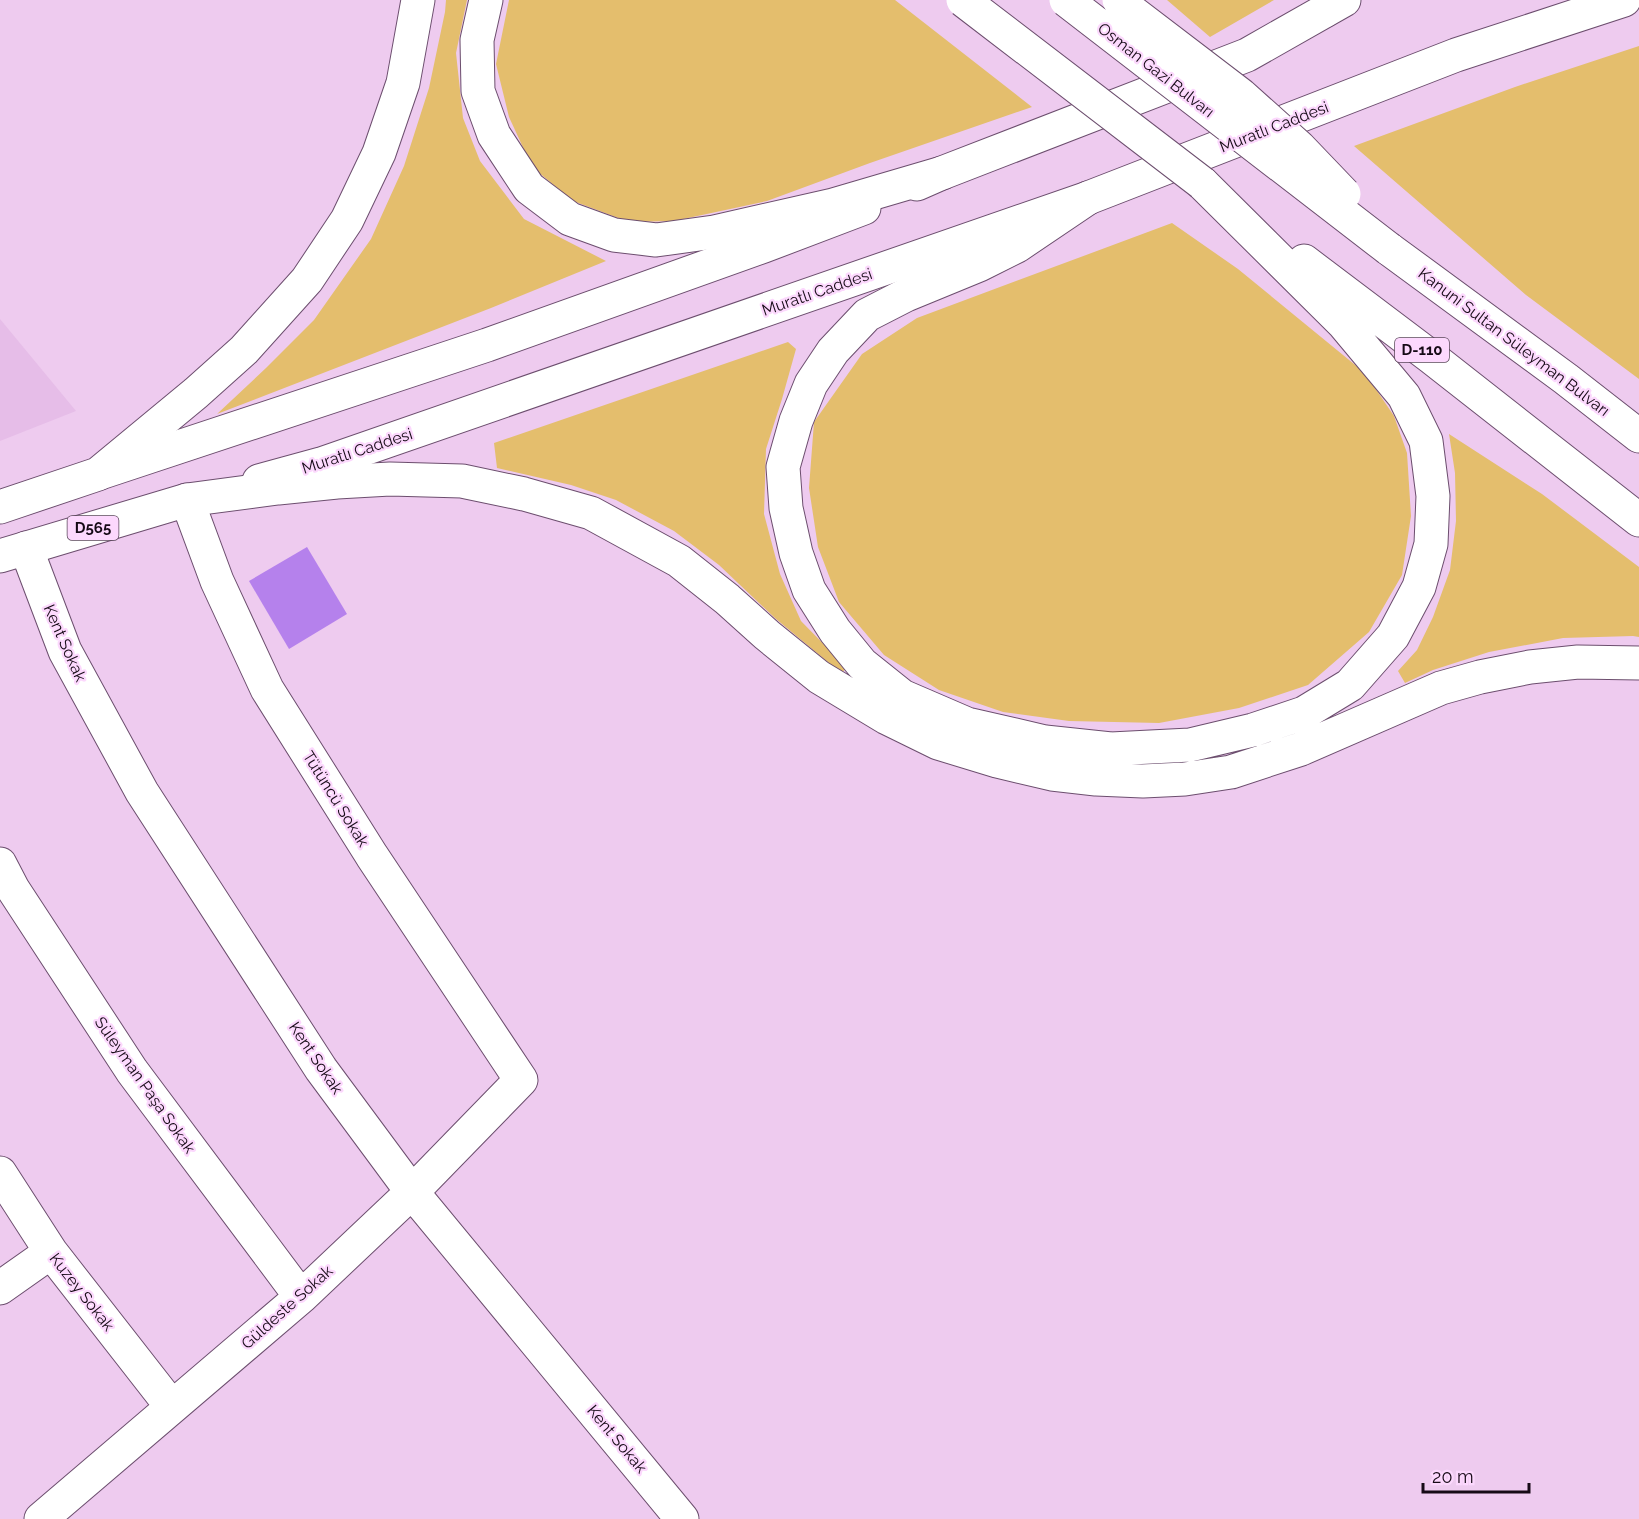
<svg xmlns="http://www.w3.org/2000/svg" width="1639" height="1519" font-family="Raleway,sans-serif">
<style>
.built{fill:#e6bde8}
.green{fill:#e4be6d}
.building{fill:#b581ec}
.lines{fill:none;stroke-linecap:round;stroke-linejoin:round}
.minor-casing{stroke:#6c4e6e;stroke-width:35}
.major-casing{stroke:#6c4e6e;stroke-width:35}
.highway-casing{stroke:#6c4e6e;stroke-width:35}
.minor{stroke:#fff;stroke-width:33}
.major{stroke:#fff;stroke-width:33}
.highway{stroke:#fff;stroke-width:33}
.highway-bridge-casing{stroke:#6c4e6e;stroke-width:35;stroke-linecap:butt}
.highway-bridge{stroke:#fff;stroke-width:33}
.labels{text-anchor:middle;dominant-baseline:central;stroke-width:4.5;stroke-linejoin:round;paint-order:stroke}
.shield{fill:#fcd8fd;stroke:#5b485b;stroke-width:1.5}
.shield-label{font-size:15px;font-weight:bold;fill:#160a16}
.street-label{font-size:16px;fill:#160a16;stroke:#fcd8fd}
</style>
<rect width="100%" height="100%" fill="#eecbef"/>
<!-- built -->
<path class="built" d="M0,319L76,411L0,441Z"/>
<!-- green -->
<path class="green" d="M446,0H467L456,53L463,118L480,161L524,219L606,261L491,308L217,414L266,368L314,320L371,239L404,166L429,88L445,12Z
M509,0H895L1032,107L870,163L767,201L674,221L629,222L573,201L532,167L509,117L496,64Z
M1167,0H1274L1210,37Z
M1639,46V379L1526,295L1354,146L1515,87Z
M1172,223L1238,269L1365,373L1394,416L1407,453L1411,516L1402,575L1369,632L1308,685L1239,708L1159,723L1069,721L1003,712L939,690L884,655L839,602L818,547L809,488L814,422L862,354L917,318Z
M788,342L796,349L782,399L766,449L764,514L780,574L801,621L847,668L841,673L776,619L719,565L674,531L616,500L571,485L497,468L494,443Z
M1449,434L1542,494L1639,567V637L1633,636L1563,638L1489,652L1433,670L1405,683L1398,671L1417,650L1433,617L1450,570L1456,521L1455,473Z"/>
<!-- building -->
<path class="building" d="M307,547L347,614L289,649L249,581Z"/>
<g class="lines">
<defs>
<path id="minor" d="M26,548L65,651L142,792L321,1069L412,1192L682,1519
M0,864L13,889L132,1071L301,1297
M0,1173L51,1252L172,1407
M0,1288L51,1252
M41,1519L301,1297L412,1192L521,1080L372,856L267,689L217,581L187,500"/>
<path id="major" d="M917,184L942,173L1247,55L1344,0
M100,473L487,345L764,246L864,208
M259,481L321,464L1088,198L1456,55L1624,0"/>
<path id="highway" d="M486,0L477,40L478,91L494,135L529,188L570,219L614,235L656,240L714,232L833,205L942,173
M1324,11L1338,0
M1088,198L1017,246L979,265L906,295L867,315L833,351L811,384L796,421L783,467L786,508L796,553L809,590L835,631L862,664L902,696L967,724L1045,742L1111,749L1190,745L1253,730L1304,713L1350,685L1393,636L1419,587L1431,544L1433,496L1426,441L1404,396L1343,323L1202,183
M1389,249L1566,379L1639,436
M1304,261L1431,357L1639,520
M0,507L98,474L196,393L244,350L307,280L347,220L379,153L403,83L418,0
M0,556L187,500L278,488L337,482L390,479L462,481L524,494L591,513L679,561L727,599L767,635L819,677L887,718L938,743L997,761L1052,774L1096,779L1143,781L1185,779L1231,772L1301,749L1441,688L1480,677L1530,667L1578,662L1639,663"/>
</defs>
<!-- minor casing -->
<use href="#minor" class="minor-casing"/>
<!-- major casing -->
<use href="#major" class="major-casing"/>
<!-- highway casing -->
<use href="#highway" class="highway-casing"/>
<!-- minor -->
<use href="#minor" class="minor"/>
<!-- major -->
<use href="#major" class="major"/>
<!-- highway -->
<use href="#highway" class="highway"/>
<defs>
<path id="highway-bridge" d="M963,0L1202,183
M1066,0L1389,249
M1119,0L1127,8L1241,95L1299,147L1344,194"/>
</defs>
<!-- highway-bridge casing -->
<use href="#highway-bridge" class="highway-bridge-casing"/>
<!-- highway-bridge -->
<use href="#highway-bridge" class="highway-bridge"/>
</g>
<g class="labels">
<!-- shield labels -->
<g class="shield">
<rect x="1395" y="338" width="54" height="24" rx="4.5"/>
<rect x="67.5" y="516" width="51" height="24" rx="4.5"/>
</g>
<g class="shield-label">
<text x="1422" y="350">D-110</text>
<text x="93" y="528">D565</text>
</g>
<!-- street labels -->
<g class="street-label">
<text transform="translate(1156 70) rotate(38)">Osman Gazi Bulvarı</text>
<text transform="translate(1274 127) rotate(-21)">Muratlı Caddesi</text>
<text transform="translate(817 292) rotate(-19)">Muratlı Caddesi</text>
<text transform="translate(1514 342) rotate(37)">Kanuni Sultan Süleyman Bulvarı</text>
<text transform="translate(357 451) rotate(-18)">Muratlı Caddesi</text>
<text transform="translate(65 643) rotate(66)">Kent Sokak</text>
<text transform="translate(336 799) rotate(58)">Tütüncü Sokak</text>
<text transform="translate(316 1058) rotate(56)">Kent Sokak</text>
<text transform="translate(145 1085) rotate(55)">Süleyman Paşa Sokak</text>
<text transform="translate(82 1292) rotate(52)">Kuzey Sokak</text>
<text transform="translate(287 1307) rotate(-42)">Güldeste Sokak</text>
<text transform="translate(617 1439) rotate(50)">Kent Sokak</text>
</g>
</g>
<!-- scale -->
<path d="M1423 1483v9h106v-9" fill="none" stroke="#160a16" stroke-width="3"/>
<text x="1432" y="1483" font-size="18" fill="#160a16" stroke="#fcd8fd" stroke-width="4.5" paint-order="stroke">20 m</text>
</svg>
